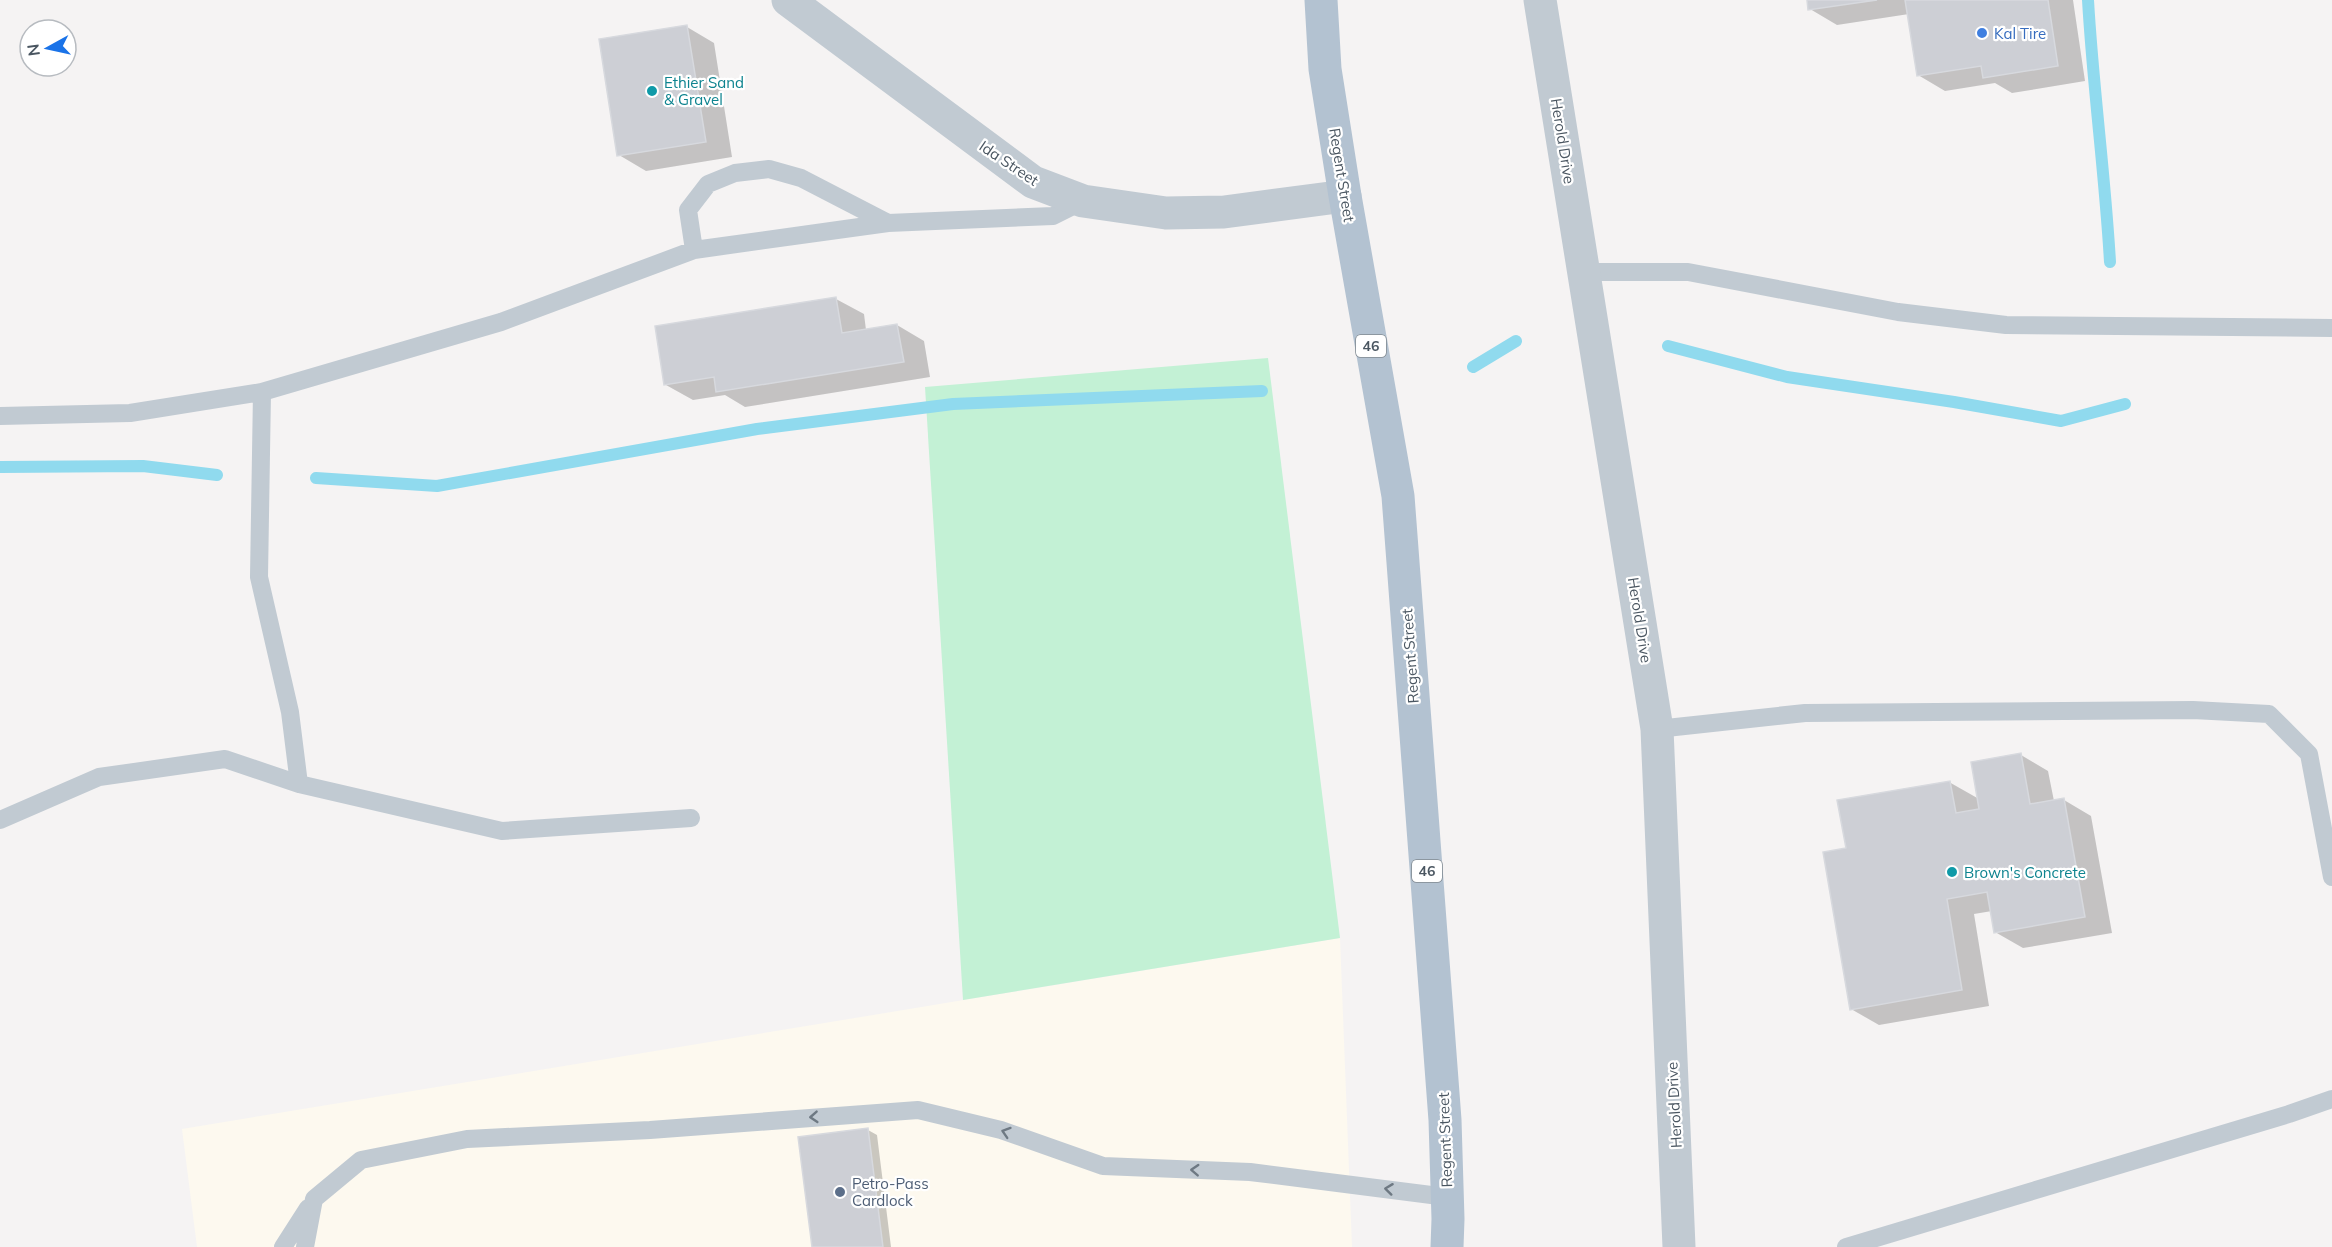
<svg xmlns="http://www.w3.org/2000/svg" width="2332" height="1247" font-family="Mulish,sans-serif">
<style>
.commercial{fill:#fdf9ef}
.green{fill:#c3f1d5}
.shadow{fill:#0003}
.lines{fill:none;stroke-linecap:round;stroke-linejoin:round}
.stream{stroke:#90daee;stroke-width:12}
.building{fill:#cdcfd5;stroke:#d7d9de;stroke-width:1.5}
.lane{stroke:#c1cad2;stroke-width:18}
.street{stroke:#c1cad2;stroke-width:33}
.primary{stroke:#b3c2d1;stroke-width:33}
.oneway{stroke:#6e7983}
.shop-dot{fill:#3f7fe0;stroke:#fff;stroke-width:2}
.culture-dot{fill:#0f9aa8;stroke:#fff;stroke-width:2}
.service-dot{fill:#5c6f8a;stroke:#fff;stroke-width:2}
.labels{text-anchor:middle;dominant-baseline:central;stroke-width:4.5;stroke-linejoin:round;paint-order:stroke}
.shield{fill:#fff;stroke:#808990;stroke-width:1.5}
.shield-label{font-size:14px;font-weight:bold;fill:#4a5661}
.shop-label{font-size:15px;fill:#366cbe;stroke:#fff;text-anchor:start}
.culture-label{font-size:15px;fill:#0d838f;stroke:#fff;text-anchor:start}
.street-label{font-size:15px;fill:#4a5661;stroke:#fff}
.service-label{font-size:15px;fill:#4e5e75;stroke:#fff;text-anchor:start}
</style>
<rect width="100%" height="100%" fill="#f5f3f3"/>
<!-- commercial -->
<path class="commercial" d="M1340,938L1352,1247H197L182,1129Z"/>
<!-- green -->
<path class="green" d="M1268,358L1340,938L963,1000L925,387Z"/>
<!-- shadow -->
<path class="shadow" d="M1808,0H2073L2085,81L2012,93L1995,83L1945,91L1918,75L1909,14L1837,25L1810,9Z
M687,27L714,43L732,157L646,171L619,155Z
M836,299L864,314L866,330L897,325L924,341L930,377L745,407L725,395L693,400L666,385Z
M2021,755L2048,771L2054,801L2064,800L2091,816L2112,933L2023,948L1995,932L1992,911L1974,914L1989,1006L1879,1025L1851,1009L1949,782L1979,799Z
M868,1130L877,1135L891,1247H813Z"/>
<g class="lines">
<!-- stream -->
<path class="stream" d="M2088,0C2093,88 2105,174 2110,262
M1668,346L1787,377L1954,402L2061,421L2125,404
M1473,367L1516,341
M0,467L143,466L217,475
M316,478L437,486L757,429L953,404L1262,391"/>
</g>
<!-- building -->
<path class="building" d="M1807,0H1877L1808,10Z
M1905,0H2048L2058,66L1983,78L1981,66L1917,76Z
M687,25L706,142L617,156L599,39Z
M836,297L842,333L897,324L904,362L716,392L714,377L664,385L655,326Z
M2021,753L2030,804L2064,798L2085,917L1994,933L1987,892L1947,899L1962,990L1850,1010L1823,852L1846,848L1837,800L1950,781L1956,813L1979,809L1971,762Z
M868,1128L883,1247H812L798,1137Z"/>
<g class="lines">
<!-- lane -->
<path class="lane" d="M694,250L688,210L708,184L735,173L769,169L801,178L888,223
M1584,272H1688L1898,312L2006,325L2332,328
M262,392L259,577L290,712L299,784L502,831L691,818
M0,416L130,413L262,392L501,322L694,250L888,223L1053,216L1083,201
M1657,729L1805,713L2193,710L2269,714L2309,754L2332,877
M0,820L99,777L225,759L299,784
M283,1247L308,1208
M305,1247L314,1199L361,1160L467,1139L650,1130L918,1110L1001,1130L1103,1166L1250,1172L1447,1197
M1846,1247L2289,1114L2332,1099"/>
<!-- street -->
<path class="street" d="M788,0L1033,182L1083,201L1166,213L1224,212L1345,196
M1540,0L1657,729L1679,1247"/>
<!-- primary -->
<path class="primary" d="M1321,0L1325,69L1345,196L1398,496L1445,1120L1448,1219L1447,1247"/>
</g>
<!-- one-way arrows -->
<defs><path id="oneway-chevron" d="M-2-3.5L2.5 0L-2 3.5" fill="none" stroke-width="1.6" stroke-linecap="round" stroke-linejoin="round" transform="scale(1.5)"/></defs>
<g class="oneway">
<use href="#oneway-chevron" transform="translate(814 1117) rotate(176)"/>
<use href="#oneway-chevron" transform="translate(1006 1132) rotate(-162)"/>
<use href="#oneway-chevron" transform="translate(1195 1170) rotate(-177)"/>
<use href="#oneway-chevron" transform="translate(1389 1189) rotate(-173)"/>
</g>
<!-- markers -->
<circle class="shop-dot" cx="1982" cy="33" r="6"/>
<g class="culture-dot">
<circle cx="652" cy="91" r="6"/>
<circle cx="1952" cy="872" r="6"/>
</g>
<circle class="service-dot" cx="840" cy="1192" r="6"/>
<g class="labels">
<!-- shield labels -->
<g class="shield">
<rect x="1356" y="335" width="30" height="22" rx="4.5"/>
<rect x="1412" y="860" width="30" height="22" rx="4.5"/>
</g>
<g class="shield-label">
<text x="1371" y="346">46</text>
<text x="1427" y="871">46</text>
</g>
<!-- shop labels -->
<g class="shop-label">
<text x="1994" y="33">Kal Tire</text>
</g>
<!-- culture labels -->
<g class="culture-label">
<text x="664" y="82">Ethier Sand<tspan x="664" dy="17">&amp; Gravel</tspan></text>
<text x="1964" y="872">Brown's Concrete</text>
</g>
<!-- street labels -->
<g class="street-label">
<text transform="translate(1563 141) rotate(81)">Herold Drive</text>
<text transform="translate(1009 163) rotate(34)">Ida Street</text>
<text transform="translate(1342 175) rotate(81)">Regent Street</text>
<text transform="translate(1640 620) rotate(81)">Herold Drive</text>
<text transform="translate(1410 656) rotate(-94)">Regent Street</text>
<text transform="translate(1674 1105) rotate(-93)">Herold Drive</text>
<text transform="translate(1445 1140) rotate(-92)">Regent Street</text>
</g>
<!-- service labels -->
<g class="service-label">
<text x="852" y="1183">Petro-Pass<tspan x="852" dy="17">Cardlock</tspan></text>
</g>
</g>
<!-- north arrow -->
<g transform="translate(48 48) rotate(262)"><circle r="28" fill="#ffffff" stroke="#b7bbc0" stroke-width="1.5"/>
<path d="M0-4.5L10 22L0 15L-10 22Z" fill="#1a73e8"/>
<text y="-9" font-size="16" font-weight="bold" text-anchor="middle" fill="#4a5661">N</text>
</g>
</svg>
